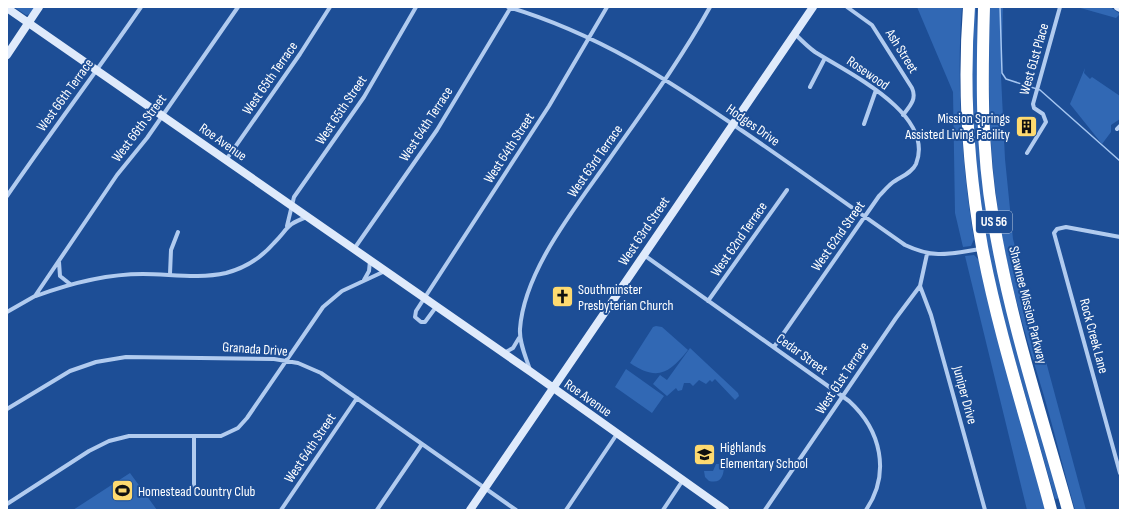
<svg xmlns="http://www.w3.org/2000/svg" width="1127" height="517" font-family="'Sofia Sans Condensed',sans-serif">
<style>
.green{fill:#3168b4}
.lines{fill:none;stroke-linecap:round;stroke-linejoin:round}
.stream{stroke:#a5c6f1;stroke-width:1.5}
.street{stroke:#b1cbef;stroke-width:4}
.secondary{stroke:#dfeafb;stroke-width:8}
.highway{stroke:#fff;stroke-width:12}
.labels{text-anchor:middle;dominant-baseline:central;stroke-width:4;stroke-linejoin:round;paint-order:stroke}
.shield{fill:#1d4e96;stroke:#bbcae0;stroke-width:1}
.shield-label{font-size:13px;font-weight:bold;fill:#fff}
.street-label{font-size:14px;fill:#fff;stroke:#1d4e96}
.poi-label{font-size:14px;fill:#fff;stroke:#1d4e96;text-anchor:start}
</style>
<rect width="100%" height="100%" fill="#1d4e96"/>
<!-- green -->
<path class="green" d="M14,7H37L32,14L26,15Z
M917,7H962C956,79 962,168 974,239L971,246L963,247L955,213L953,92Z
M973,7H976L981,149L1060,498L1055,499L999,304L988,252L975,163L971,40Z
M990,7H1003L1001,76L1005,159L1013,239L1086,510H1075C1064,472 1055,434 1044,396C1025,333 1005,269 997,203C988,137 988,73 990,7Z
M1077,7H1110L1120,14L1116,18Z
M1085,68L1084,73L1090,79L1092,77L1120,96V119L1111,125V132L1102,144L1070,104Z
M974,255L979,260L1045,510H1027L965,256Z
M656,326L662,327L688,350C669,374 657,381 630,363L653,327Z
M690,348L738,393L739,396L735,400L715,379L712,382L710,380L706,384L699,380L693,386L690,383H684L682,390L678,391L676,388L667,396L653,384L660,375L667,380Z
M626,369L664,396L652,413L615,387Z
M716,464H724C724,475 722,484 709,481L705,477L704,471H713Z
M130,473L157,510H73Z"/>
<g class="lines">
<!-- stream -->
<path class="stream" d="M1000,7L1002,73L1006,79L1040,90L1120,161"/>
<!-- street -->
<path class="street" d="M508,7C598,34 667,79 744,132C798,169 851,207 905,245C935,259 949,254 980,249
M847,7L872,25L912,88C917,99 910,106 903,115
M810,87L825,58
M864,124L876,90
M1117,129L1120,126
M1027,153L1046,122L1043,114L1034,108L1033,104L1060,7
M226,160L300,54L330,7
M7,196C51,132 97,71 141,7
M287,226L294,197L364,97L416,7
M1120,237L1066,227L1057,229L1054,233L1120,473
M354,249L437,130L511,7
M644,255L849,401C881,430 891,473 866,510
M59,262L60,276L70,284
M170,274L171,250L178,232
M364,280L369,271L370,261
M920,286L931,315L985,510
M36,296C71,283 105,274 143,274C170,274 199,279 226,273C245,268 261,258 274,243C288,229 286,224 307,217
M708,301L787,190
M436,307L425,322H421L415,317L416,311L549,106L607,7
M7,312L35,296L117,175L147,138L238,7
M774,347L879,196C884,191 887,187 892,183C900,177 912,173 916,164C936,114 848,73 815,52C808,47 801,40 795,34
M504,353L513,348L519,338
M530,370C526,357 519,343 520,329C524,271 575,208 608,161C643,111 680,61 710,7
M7,409L70,371L96,362L126,357L274,359L298,363L321,373L516,510
M194,437V487
M7,504L89,451L109,441L129,436H221L238,428L247,418L323,307L342,291L385,271
M281,510L357,398
M377,510L422,444
M566,510L617,434
M663,510L683,480
M765,510L896,318L920,286L927,254"/>
<!-- secondary -->
<path class="secondary" d="M1118,7L1120,8
M7,8L531,372L725,510
M7,55L39,7
M470,510L813,7"/>
<!-- highway -->
<path class="highway" d="M969,7C963,87 968,168 982,247C999,336 1028,423 1051,510
M984,7C982,78 981,148 993,218C1009,317 1041,413 1068,510"/>
</g>
<!-- icons -->
<defs>
<symbol id="building-square" viewBox="-11 -11 22 22"><rect x="-9" y="-9" width="18" height="18" rx="4" fill="#feda70" stroke="#1d4e96"/><path d="M-4-6H4V6H1V3H-1V6H-4ZM-2.5-4.3h1.7v1.8h-1.7ZM.8-4.3h1.7v1.8H.8ZM-2.5-1h1.7V.8h-1.7ZM.8-1h1.7V.8H.8Z" fill="#111"/></symbol>
<symbol id="church-square" viewBox="-11 -11 22 22"><rect x="-9" y="-9" width="18" height="18" rx="4" fill="#feda70" stroke="#1d4e96"/><path d="M-1.2-6h2.4v3.5h3.3v2.4h-3.3V6h-2.4V-.1h-3.3v-2.4h3.3Z" fill="#111"/></symbol>
<symbol id="school-square" viewBox="-11 -11 22 22"><rect x="-9" y="-9" width="18" height="18" rx="4" fill="#feda70" stroke="#1d4e96"/><path d="M0-5L7-2L0 1L-7-2ZM-4 1L0 2.5L4 1V4Q0 6-4 4Z" fill="#111"/></symbol>
<symbol id="stadium-square" viewBox="-11 -11 22 22"><rect x="-9" y="-9" width="18" height="18" rx="4" fill="#feda70" stroke="#1d4e96"/><path d="M0-5a6.5 5 0 1 0 0 10a6.5 5 0 1 0 0-10ZM-3.5-1.8h7v3.6h-7Z" fill="#111"/></symbol>
</defs>
<g fill-rule="evenodd">
<use href="#building-square" x="1014" y="114" width="25" height="25"/>
<use href="#church-square" x="550" y="284" width="25" height="25"/>
<use href="#school-square" x="692" y="442" width="25" height="25"/>
<use href="#stadium-square" x="110" y="478" width="25" height="25"/>
</g>
<g class="labels">
<!-- shield labels -->
<rect class="shield" x="976" y="211" width="36" height="22" rx="3"/>
<g class="shield-label">
<text x="994" y="222">US 56</text>
</g>
<!-- street labels -->
<g class="street-label">
<text transform="translate(902 51) rotate(58)">Ash Street</text>
<text transform="translate(1034 59) rotate(-74)">West 61st Place</text>
<text transform="translate(868 73) rotate(35)">Rosewood</text>
<text transform="translate(270 78) rotate(-55)">West 65th Terrace</text>
<text transform="translate(65 95) rotate(-54)">West 66th Terrace</text>
<text transform="translate(341 110) rotate(-56)">West 65th Street</text>
<text transform="translate(426 124) rotate(-57)">West 64th Terrace</text>
<text transform="translate(753 125) rotate(35)">Hodges Drive</text>
<text transform="translate(139 128) rotate(-53)">West 66th Street</text>
<text transform="translate(223 142) rotate(35)">Roe Avenue</text>
<text transform="translate(509 148) rotate(-57)">West 64th Street</text>
<text transform="translate(595 161) rotate(-55)">West 63rd Terrace</text>
<text transform="translate(644 231) rotate(-56)">West 63rd Street</text>
<text transform="translate(838 236) rotate(-55)">West 62nd Street</text>
<text transform="translate(739 239) rotate(-55)">West 62nd Terrace</text>
<text transform="translate(1028 305) rotate(76)">Shawnee Mission Parkway</text>
<text transform="translate(1094 336) rotate(75)">Rock Creek Lane</text>
<text transform="translate(255 349) rotate(4)">Granada Drive</text>
<text transform="translate(802 354) rotate(36)">Cedar Street</text>
<text transform="translate(842 378) rotate(-56)">West 61st Terrace</text>
<text transform="translate(965 395) rotate(75)">Juniper Drive</text>
<text transform="translate(588 398) rotate(35)">Roe Avenue</text>
<text transform="translate(310 448) rotate(-56)">West 64th Street</text>
</g>
<!-- poi labels -->
<g class="poi-label">
<text x="1010" y="118" text-anchor="end">Mission Springs<tspan x="1010" dy="16">Assisted Living Facility</tspan></text>
<text x="578" y="289">Southminster<tspan x="578" dy="16">Presbyterian Church</tspan></text>
<text x="720" y="447">Highlands<tspan x="720" dy="16">Elementary School</tspan></text>
<text x="138" y="491">Homestead Country Club</text>
</g>
</g>
<!-- border -->
<rect width="1127" height="517" fill="none" stroke="#ffffff" stroke-width="16"/>
</svg>
